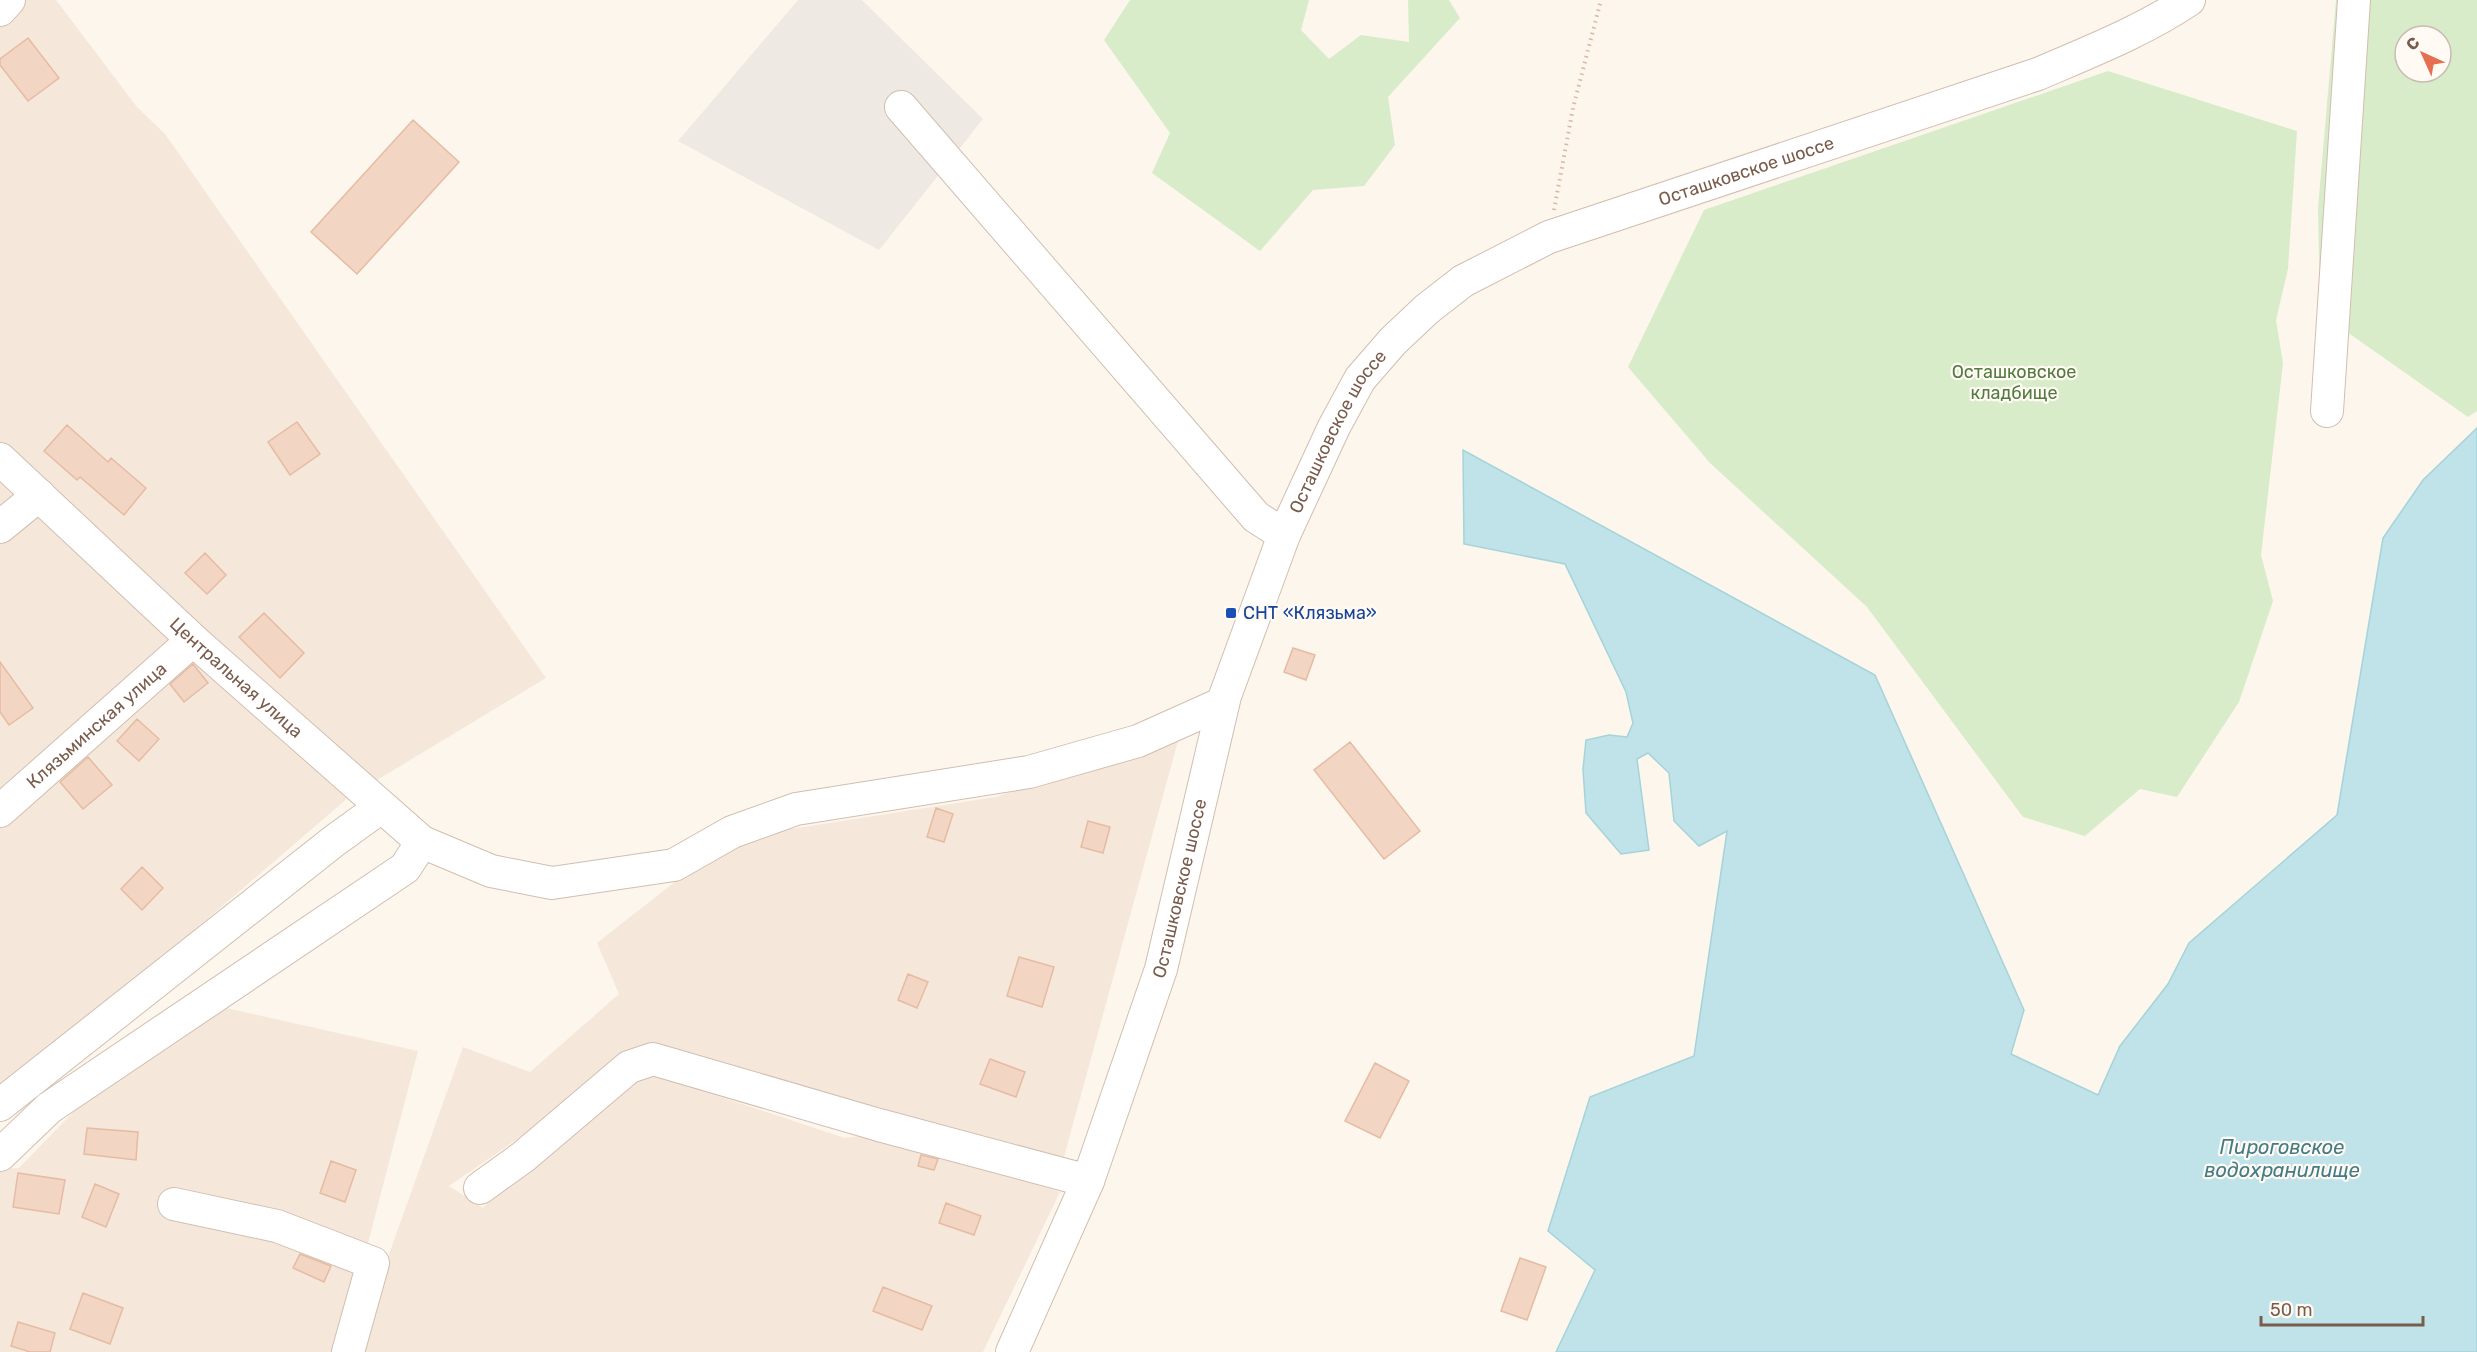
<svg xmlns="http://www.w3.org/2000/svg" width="2477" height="1352" font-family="Rubik,sans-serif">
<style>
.residential{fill:#f5e8da}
.industrial{fill:#efe9e4}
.green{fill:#d8ecc9;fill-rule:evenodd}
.water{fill:#bfe3e8;stroke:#a5d3da;stroke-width:1.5}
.building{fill:#f3d5c3;stroke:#e6bba3;stroke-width:1.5}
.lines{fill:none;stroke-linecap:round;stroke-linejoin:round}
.minor-casing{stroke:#d1beb0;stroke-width:34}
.path{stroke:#d9b8a5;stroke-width:4;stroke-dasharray:1.5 4.5;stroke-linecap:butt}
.minor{stroke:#fff;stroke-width:32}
.transit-dot{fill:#1a4fb4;stroke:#fffaf3;stroke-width:2}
.labels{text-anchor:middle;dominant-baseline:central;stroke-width:4.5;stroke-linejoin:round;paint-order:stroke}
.street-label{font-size:18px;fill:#7a5c4d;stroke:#fffaf3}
.park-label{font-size:18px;fill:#537a41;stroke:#fffaf3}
.transit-label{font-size:18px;fill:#164399;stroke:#fffaf3;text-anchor:start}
.water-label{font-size:20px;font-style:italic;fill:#437c86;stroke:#fffaf3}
</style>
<rect width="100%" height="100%" fill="#fdf6ec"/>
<!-- residential -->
<path class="residential" d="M0,0H56L137,107L165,134L546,678L349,797L0,1097Z
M1178,741L1064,1157L652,1047L449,1186L483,1208L598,1094L639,1070L845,1138L880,1133L1060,1192L983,1352H362L358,1341L463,1047L530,1072L619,994L597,943L681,877L746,836L995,797Z
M213,1005L418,1051L367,1247L334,1352H0V1169L19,1168L111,1073Z"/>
<!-- industrial -->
<path class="industrial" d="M798,0H862L983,119L879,250L678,141Z"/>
<!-- green -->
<path class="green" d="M1130,0H1309L1301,30L1329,59L1361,35L1409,42L1408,0H1449L1460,18L1388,97L1395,145L1364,186L1313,190L1260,251L1152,173L1170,133L1104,40Z
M2336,0H2477V411L2468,417L2320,313L2318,208ZM2405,36H2441V72H2405Z
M2108,71L2297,131L2288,269L2276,320L2283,363L2261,555L2273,601L2239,702L2177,797L2140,789L2085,836L2023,817L1867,607L1710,463L1628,367L1704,210Z"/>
<!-- water -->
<path class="water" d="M2477,428V1352H1556L1595,1270L1548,1231L1590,1097L1694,1056L1727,831L1699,846L1674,821L1669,773L1648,753L1637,759L1649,850L1621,854L1586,813L1583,769L1586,740L1609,735L1627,737L1633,723L1626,692L1565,564L1464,544L1463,450L1875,675L2024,1010L2011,1054L2098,1095L2120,1046L2168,984L2189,943L2337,815L2383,538L2423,480Z"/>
<!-- building -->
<path class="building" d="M28,38L59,78L28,101L0,65V59Z
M413,120L459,162L357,274L311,232Z
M297,422L320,454L290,475L268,442Z
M67,425L108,462L111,458L146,488L124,515L80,477L77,480L44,451Z
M205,553L226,575L207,594L185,573Z
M264,613L304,653L280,678L239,637Z
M1293,648L1315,655L1306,680L1284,672Z
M0,662L33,708L9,725L0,712Z
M193,664L208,683L184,702L170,684Z
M137,719L159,739L139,761L117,741Z
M1350,742L1420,831L1384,859L1314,770Z
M88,757L112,785L83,809L60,782Z
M936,808L953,814L944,842L927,837Z
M1088,821L1110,827L1103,853L1081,847Z
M142,867L163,888L142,910L121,889Z
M1019,957L1054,967L1042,1007L1007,996Z
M908,974L928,982L917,1008L898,1000Z
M990,1059L1025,1072L1016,1097L980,1084Z
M1375,1063L1409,1081L1380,1138L1345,1121Z
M87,1128L138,1132L136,1160L84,1154Z
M921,1155L938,1159L934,1170L918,1166Z
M331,1161L356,1170L345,1202L320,1193Z
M18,1173L65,1180L59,1214L13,1207Z
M95,1184L119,1194L106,1227L82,1217Z
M946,1203L981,1216L974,1235L939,1223Z
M300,1254L331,1266L324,1282L293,1268Z
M1520,1258L1546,1267L1527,1320L1501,1311Z
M883,1287L932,1306L922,1330L873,1311Z
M83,1293L123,1308L110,1344L70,1329Z
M18,1322L55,1333L50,1352H30L11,1346Z"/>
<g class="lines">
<defs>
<g id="minor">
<path d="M0,10L9,0"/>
<path d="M901,107L1256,517L1284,535"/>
<path d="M2327,411L2354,0"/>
<path id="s1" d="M0,459L193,640L422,842L491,871L552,883L674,865L732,832L796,809L1029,772L1138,741L1223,703"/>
<path d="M0,527L39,495"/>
<path id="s2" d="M0,811L193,640"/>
<path d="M0,1105L334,841L381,807"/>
<path d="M0,1155L49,1108L405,868L422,842"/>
<path d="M480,1188L523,1157L629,1067L653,1059L879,1125L1088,1181"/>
<path d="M174,1204L277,1226L373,1263L348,1352"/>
<path id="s3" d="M1012,1352L1088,1181L1161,969L1225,696L1284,535L1334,427L1360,379L1393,341L1427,309L1463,281L1549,237L2038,74C2089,52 2143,31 2189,0"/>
</g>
</defs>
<!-- minor casing -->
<use href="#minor" class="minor-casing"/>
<!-- path -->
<path class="path" d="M1554,210L1573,108L1601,0"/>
<!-- minor -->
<use href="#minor" class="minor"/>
</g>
<!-- markers -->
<rect class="transit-dot" x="1225" y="607" width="12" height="12" rx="3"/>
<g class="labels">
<!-- street labels -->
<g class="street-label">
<text stroke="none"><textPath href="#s3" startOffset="1484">Осташковское шоссе</textPath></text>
<text stroke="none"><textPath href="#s3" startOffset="980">Осташковское шоссе</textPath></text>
<text stroke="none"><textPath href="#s1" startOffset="322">Центральная улица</textPath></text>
<text stroke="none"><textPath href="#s2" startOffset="129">Клязьминская улица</textPath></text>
<text stroke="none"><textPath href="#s3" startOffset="494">Осташковское шоссе</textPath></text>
</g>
<!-- park labels -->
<g class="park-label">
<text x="2014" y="372">Осташковское<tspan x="2014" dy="21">кладбище</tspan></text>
</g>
<!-- transit labels -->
<g class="transit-label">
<text x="1243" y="613">СНТ «Клязьма»</text>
</g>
<!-- water labels -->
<g class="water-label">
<text x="2282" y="1147">Пироговское<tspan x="2282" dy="23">водохранилище</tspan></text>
</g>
</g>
<!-- north arrow -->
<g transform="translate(2423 54) rotate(315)"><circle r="28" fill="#fffaf3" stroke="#cabbb1" stroke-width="1.5"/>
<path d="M0-4.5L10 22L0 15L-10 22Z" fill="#e76f51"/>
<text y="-9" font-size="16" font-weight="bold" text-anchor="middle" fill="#7a5c4d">С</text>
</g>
<!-- scale -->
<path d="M2261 1316v9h162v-9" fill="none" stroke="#7a5c4d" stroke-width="3"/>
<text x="2270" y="1316" font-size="18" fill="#7a5c4d" stroke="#fffaf3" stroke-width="4.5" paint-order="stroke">50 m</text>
</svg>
